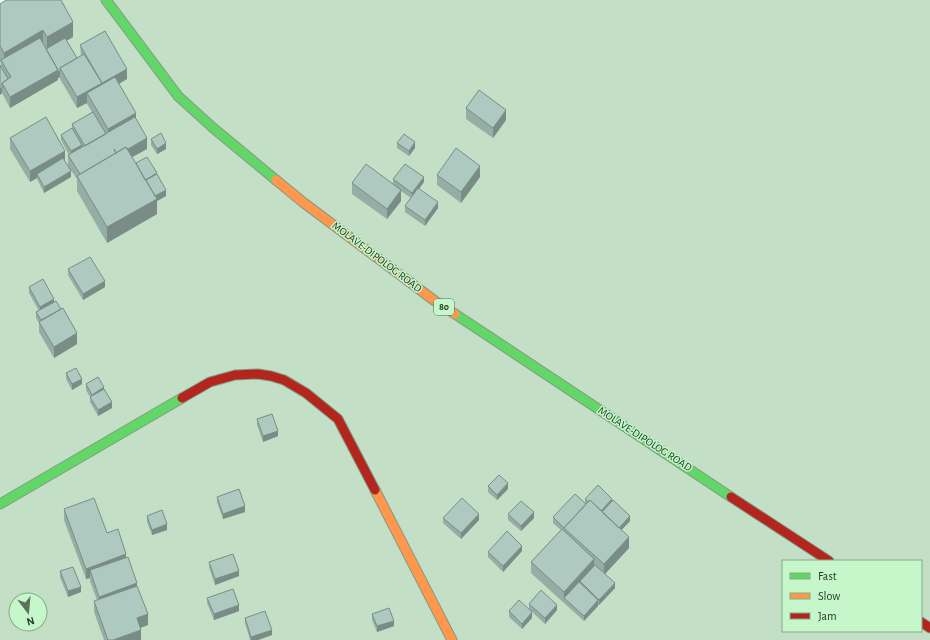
<svg xmlns="http://www.w3.org/2000/svg" width="930" height="640" font-family="'Alegreya Sans',sans-serif">
<style>
.lines{fill:none;stroke-linecap:round;stroke-linejoin:round}
.street-casing{stroke:#839986;stroke-width:22}
.fast-casing{stroke:#839986;stroke-width:11}
.slow-casing{stroke:#839986;stroke-width:11}
.jam-casing{stroke:#839986;stroke-width:11}
.street{stroke:#f6faf6;stroke-width:20}
.fast{stroke:#63d668;stroke-width:9}
.slow{stroke:#ff974d;stroke-width:9}
.jam{stroke:#b3261e;stroke-width:9}
.wall{fill:#95ada5}
.shaded-wall{fill:#798d86}
.building{fill:#adc9c0;stroke:#798d86}
.labels{text-anchor:middle;dominant-baseline:central;stroke-width:3;stroke-linejoin:round;paint-order:stroke}
.shield{fill:#c5f7cb;stroke:#547158;stroke-width:1}
.shield-label{font-size:10px;font-weight:bold;fill:#243727}
.street-label{font-size:11px;fill:#243727;stroke:#c5f7cb}
</style>
<rect width="100%" height="100%" fill="#c3dfc6"/>
<g class="lines">
<defs>
<path id="street" d="M0,3L5,0"/>
<path id="fast" d="M106,0L178,96L212,127L276,180
M455,314L731,497
M0,504L182,398"/>
<path id="slow" d="M276,180L304,203L435,301L455,314
M375,490L452,640"/>
<path id="jam" d="M182,398L210,382L235,375L258,374L271,376L284,380L306,393L338,419L375,490
M731,497L829,561
M921,622L930,628"/>
</defs>
<!-- street casing -->
<use href="#street" class="street-casing"/>
<!-- fast casing -->
<use href="#fast" class="fast-casing"/>
<!-- slow casing -->
<use href="#slow" class="slow-casing"/>
<!-- jam casing -->
<use href="#jam" class="jam-casing"/>
<!-- street -->
<use href="#street" class="street"/>
<!-- fast -->
<use href="#fast" class="fast"/>
<!-- slow -->
<use href="#slow" class="slow"/>
<!-- jam -->
<use href="#jam" class="jam"/>
</g>
<!-- wall -->
<path class="wall" d="M0,4L73,37L66,41L77,58L81,56L80,45L127,79L119,84L136,119L147,149L132,157L136,163L157,174L166,196L157,201V214L107,243L77,191V179L68,166V155H69L61,140V135L72,128V124L92,112L87,104V103L77,108L60,79V77L58,78V80L10,108L2,93L0,95V65L1,67V63L0,62Z
M466,108L506,120L493,138L466,119Z
M10,138L65,161L71,177L44,193L37,179V178L30,182L10,149Z
M151,139L166,149L157,154L151,145Z
M397,143L415,148L409,156L397,148Z
M437,175L480,177L461,203L437,185Z
M393,179L424,182L419,189L438,208L425,226L405,212V206L411,198L401,191V201L387,219L352,194V183L393,184Z
M68,269L105,287L83,300L68,275Z
M29,287L54,302L77,344L54,358L39,332V323L36,318V312L39,311L29,293Z
M66,373L82,384L72,390L66,379Z
M86,384L104,390L112,408L98,416L90,402V397L86,390Z
M257,419L278,436L263,442L257,425Z
M488,486L508,489L497,500L488,492Z
M217,497L245,512L223,519L217,502Z
M585,499L612,501L630,521L621,530L629,548L605,574L615,588L599,605H598V606L584,621L564,603V602V603L531,573V562L561,530L553,523V517L585,504Z
M64,509L107,533L126,557L137,586L148,625L140,628L141,640H104L94,612V601L97,600L90,581V578L86,579L64,520Z
M508,514L534,518L521,531L508,520Z
M147,516L167,530L152,535L147,522Z
M443,518L479,520L461,539L443,523Z
M522,551L503,572L488,557V552Z
M209,562L239,576L215,585L209,567Z
M60,571L81,592L68,597L60,577Z
M207,598L239,611L214,620L207,603Z
M529,604L557,610L545,624L529,609Z
M509,611L532,618L522,629L509,617Z
M372,614L394,626L377,632L372,620Z
M245,618L272,635L258,640H250L245,623Z"/>
<!-- shaded-wall -->
<path class="shaded-wall" d="M73,22V37L47,52V37Z
M43,30V45L4,65V53Z
M127,69V79L102,93V83Z
M58,70L60,71V77L58,78V80L10,108V97Z
M102,83V94L87,93V103L77,108V97Z
M2,88V93L0,95V89Z
M506,110V120L493,138V128Z
M136,113V124L108,140V129Z
M147,138V149L118,165V155Z
M415,142V148L409,156V151Z
M166,143V149L157,154V149Z
M82,145V151L71,157V151Z
M65,151V161L37,174V178L30,182V171Z
M480,166V177L461,203V192Z
M71,171V177L44,193V187Z
M157,173V178L143,181Z
M424,177V182L412,198V193Z
M166,190V196L157,201V214L107,243V227L154,197Z
M401,190V201L387,219V209Z
M438,202V208L425,226V220Z
M105,281V287L83,300V294Z
M54,299V305L40,313V307Z
M77,333V344L54,358V347Z
M82,379V384L72,390V384Z
M104,387V393L92,400V395Z
M112,402V408L98,416V410Z
M278,431V436L263,442V436Z
M508,483V489L497,500V495Z
M612,499V504L603,514L600,512Z
M245,506V512L223,519V514Z
M534,512V518L521,531V526Z
M479,514V520L461,539V533Z
M630,516V521L618,534V528Z
M167,524V530L152,535V530Z
M629,537V548L604,575V564Z
M522,546V551L503,572V566Z
M126,554V565L90,570V578L86,579V569Z
M594,559V570L580,581V586L564,598V603V592Z
M239,571V576L215,585V579Z
M137,583V593L99,607V597Z
M615,583V588L599,605V600Z
M81,587V592L68,597V591Z
M598,600V606L584,621V616Z
M239,605V611L214,620V614Z
M557,605V610L545,624V618Z
M532,612V618L522,629V624Z
M148,614V625L137,629V618Z
M394,621V626L377,632V626Z
M141,630V640H113Z
M272,630V635L258,640H251V637Z"/>
<!-- building -->
<path class="building" d="M6,0H61L73,22L47,37L43,30L4,53L0,46V4Z
M105,31L127,69L102,83L80,45Z
M40,38L58,70L10,97L2,83L11,77L1,60Z
M65,38L77,58L60,68V71L58,72V70L46,49Z
M84,54L102,83L77,97L60,68Z
M0,65L8,79L2,83V88L0,89Z
M115,77L136,113L108,129L87,93Z
M479,90L506,110L493,128L466,108Z
M93,112L106,134L85,146L72,124Z
M46,117L65,151L30,171L10,138Z
M135,117L147,138L128,149L126,147L116,153L114,149L116,153L80,174L68,155Z
M72,128L82,145L71,151L61,135Z
M161,133L166,143L157,149L151,139Z
M404,134L415,142L409,151L397,143Z
M126,147L157,199L107,227L77,176Z
M456,148L480,166L461,192L437,175Z
M147,157L157,173L145,180L136,163Z
M63,158L71,171L44,187L37,174Z
M366,164L401,190L387,209L352,183Z
M405,164L424,177L412,193L393,179Z
M157,174L166,190L155,196L146,180Z
M418,188L438,202L425,220L405,206Z
M90,257L105,281L83,294L68,269Z
M43,279L54,299L40,307L29,287Z
M56,301L61,309L41,320L36,312Z
M63,308L77,333L54,347L39,322Z
M76,368L82,379L72,384L66,373Z
M98,377L104,387L92,395L86,384Z
M104,389L112,402L98,410L90,397Z
M272,414L278,431L263,436L257,419Z
M499,475L508,483L497,495L488,486Z
M598,485L612,499L601,511L590,500L589,502L585,499Z
M239,489L245,506L223,514L217,497Z
M575,494L586,504L564,528L553,517Z
M94,498L107,533L118,529L126,554L86,569L64,509Z
M462,498L479,514L461,533L443,518Z
M590,500L629,537L604,564L564,528Z
M613,500L630,516L619,528L602,512Z
M521,501L534,512L521,526L508,514Z
M162,510L167,524L152,530L147,516Z
M562,529L594,559L564,592L531,562Z
M507,531L522,546L503,566L488,552Z
M233,554L239,571L215,579L209,562Z
M128,557L137,583L99,597L90,570Z
M595,565L615,583L599,600L580,581Z
M73,567L81,587L68,591L60,571Z
M579,582L598,600L584,616L564,598Z
M137,586L148,614L137,618L141,630L113,640H108L94,601Z
M233,589L239,605L214,614L207,598Z
M541,590L557,605L545,618L529,604Z
M519,600L532,612L522,624L509,611Z
M389,608L394,621L377,626L372,614Z
M265,611L272,630L251,637L245,618Z"/>
<g class="labels">
<!-- shield labels -->
<rect class="shield" x="434" y="299" width="20" height="16" rx="3"/>
<g class="shield-label">
<text x="444" y="307">80</text>
</g>
<!-- street labels -->
<g class="street-label">
<text transform="translate(377 257) rotate(37)">MOLAVE-DIPOLOG ROAD</text>
<text transform="translate(645 439) rotate(33)">MOLAVE-DIPOLOG ROAD</text>
</g>
</g>
<!-- legend -->
<rect x="782" y="560" width="140" height="72" fill="#c5f7cb" stroke="#85aa89"/>
<rect x="790" y="573" width="20" height="6" fill="#63d668" stroke="#85aa89"/>
<text x="818" y="580" font-size="12" fill="#243727">Fast</text>
<rect x="790" y="593" width="20" height="6" fill="#ff974d" stroke="#85aa89"/>
<text x="818" y="600" font-size="12" fill="#243727">Slow</text>
<rect x="790" y="613" width="20" height="6" fill="#b3261e" stroke="#85aa89"/>
<text x="818" y="620" font-size="12" fill="#243727">Jam</text>
<!-- north arrow -->
<g transform="translate(28 612) rotate(164)"><circle r="19" fill="#c5f7cb" stroke="#85aa89"/>
<path d="M0-3L7 15L0 10L-7 15Z" fill="#5c725f"/>
<text y="-6" font-size="11" font-weight="bold" text-anchor="middle" fill="#243727">N</text>
</g>
</svg>
